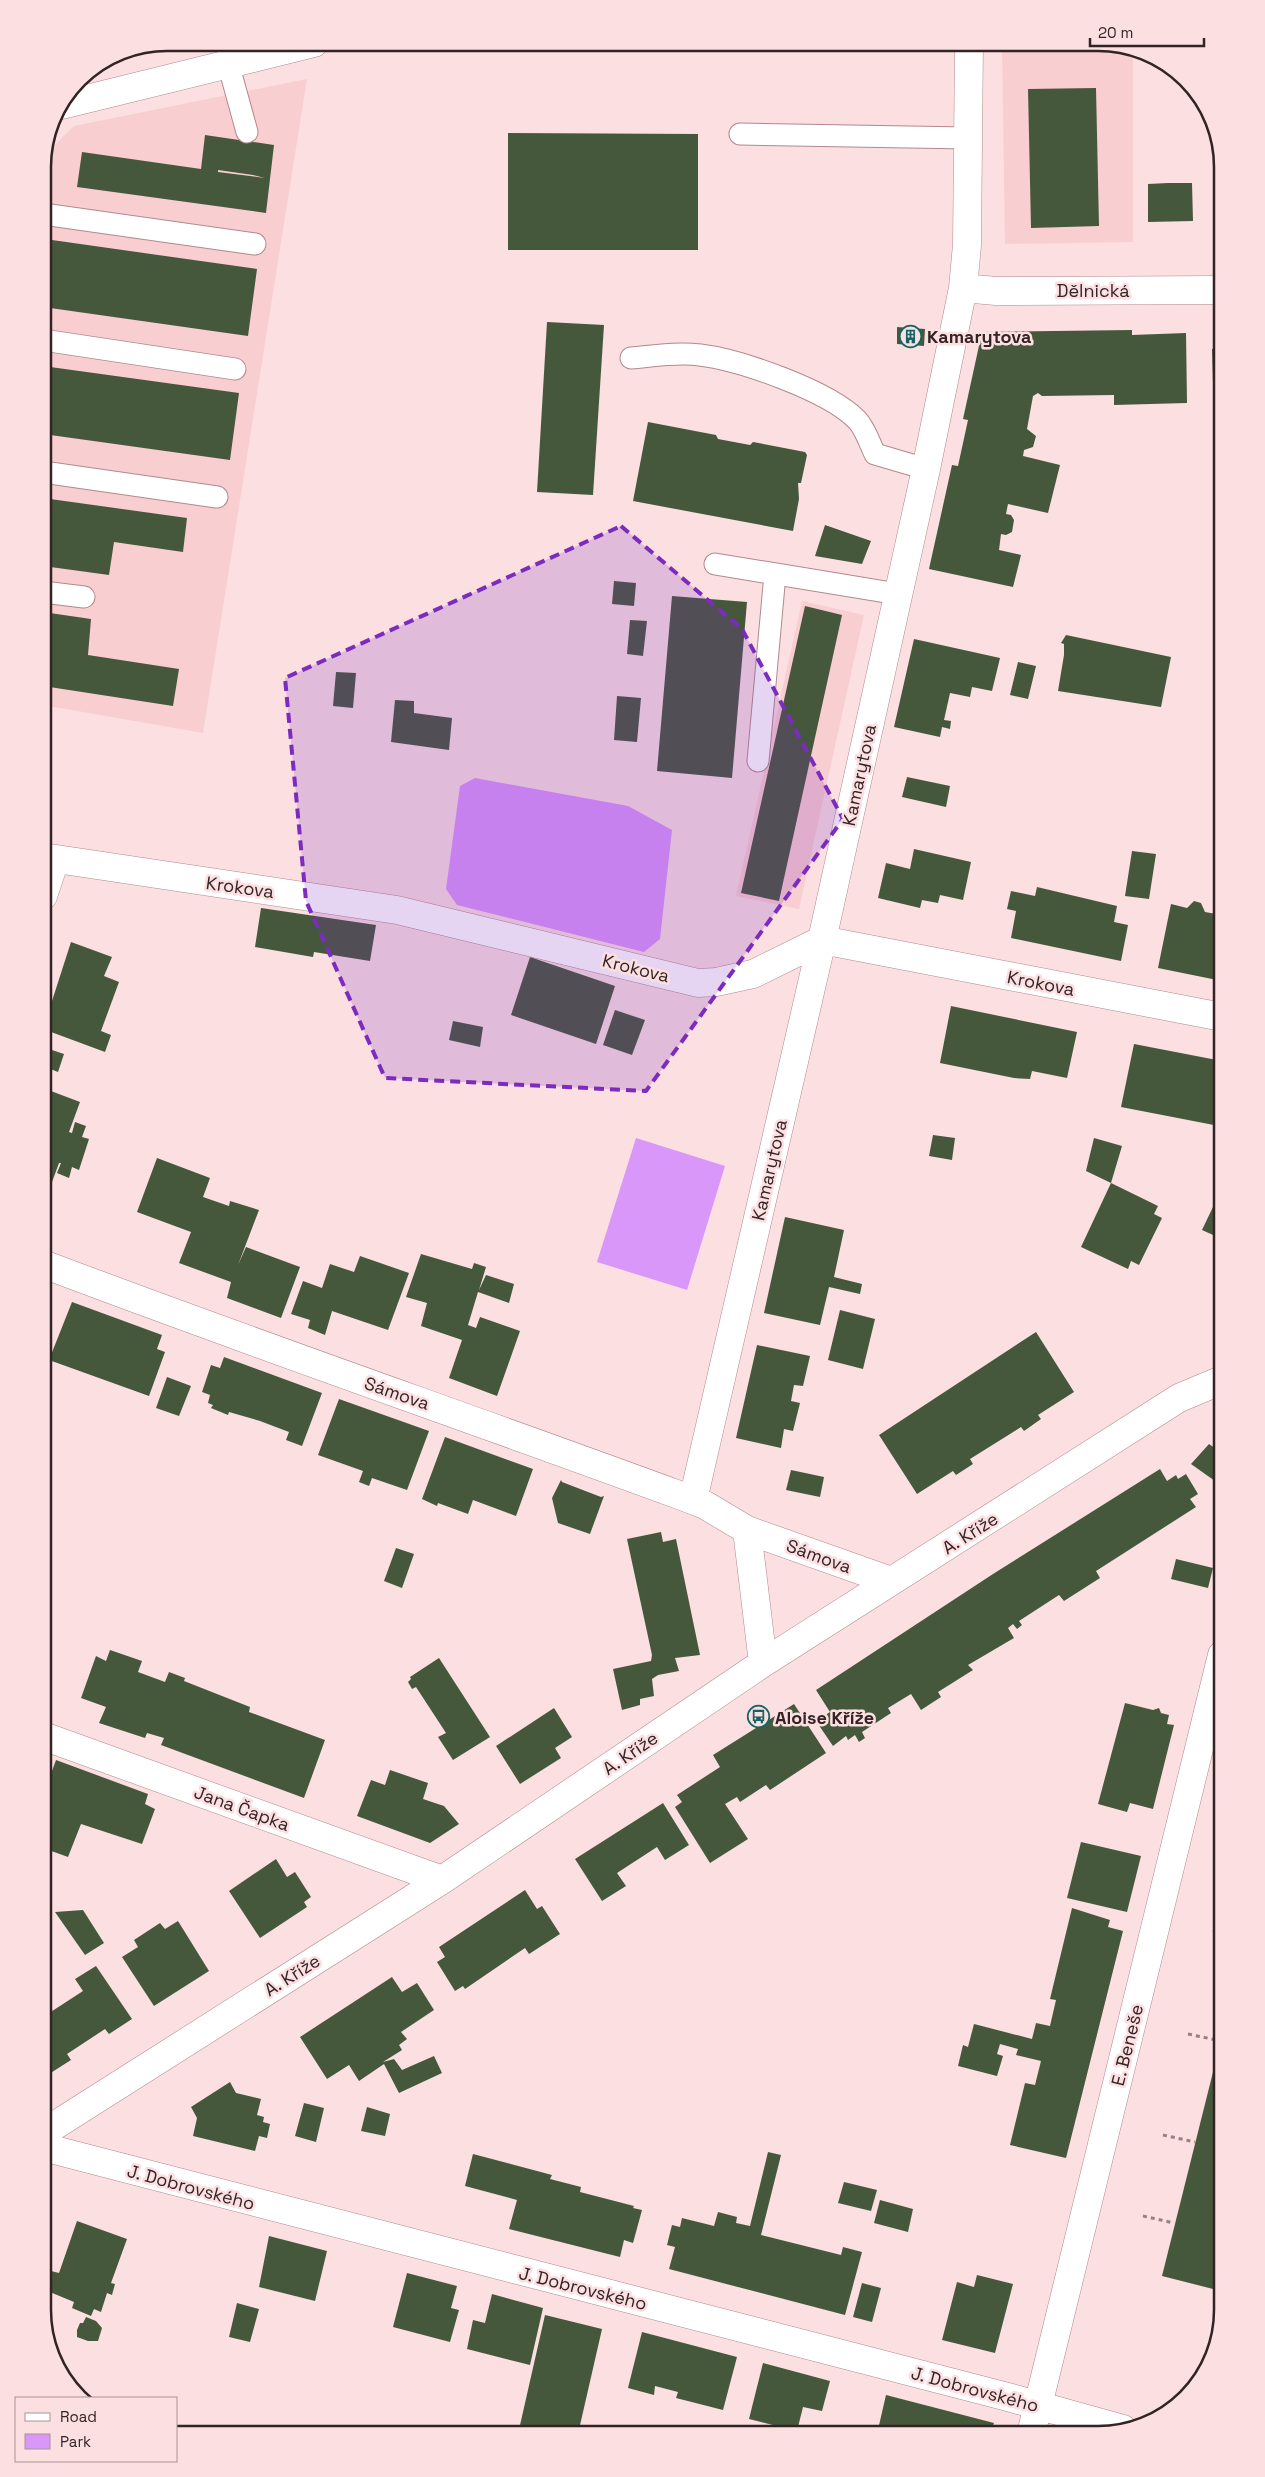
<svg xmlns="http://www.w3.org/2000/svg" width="1265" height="2477" font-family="'Space Grotesk',sans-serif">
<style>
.built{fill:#f9ced1}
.green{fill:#d997fa}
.building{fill:#46583b;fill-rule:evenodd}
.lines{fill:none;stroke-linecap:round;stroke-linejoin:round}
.service-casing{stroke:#b2898c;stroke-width:23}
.minor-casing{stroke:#b2898c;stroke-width:29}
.secondary-casing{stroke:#b2898c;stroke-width:29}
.path{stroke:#968082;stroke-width:3;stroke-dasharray:4 4;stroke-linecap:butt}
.service{stroke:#fff;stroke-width:21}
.minor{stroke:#fff;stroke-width:28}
.secondary{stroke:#fff;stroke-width:28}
.marked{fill:#7b2cbf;fill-opacity:0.2;stroke:#7b2cbf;stroke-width:4;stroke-dasharray:10 6;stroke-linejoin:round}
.labels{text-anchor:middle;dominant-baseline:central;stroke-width:5;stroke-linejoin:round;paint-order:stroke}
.street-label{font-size:18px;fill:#332324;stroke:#fbdfe1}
.poi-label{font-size:18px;font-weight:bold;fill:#332324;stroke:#fbdfe1;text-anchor:start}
.rim{fill:none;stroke:#332324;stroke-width:2.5}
</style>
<rect width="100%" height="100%" fill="#fbdfe1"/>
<!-- built -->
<path class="built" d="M1040,43H1106L1133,53V242L1005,244L1002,45Z
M307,79L203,733L43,705L44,155L74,126Z
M802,601L864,615L799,909L736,896Z"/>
<!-- green -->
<path class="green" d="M475,778L628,806L672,830L660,939L644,952L457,905L446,889L460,786Z
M636,1138L725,1166L687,1290L597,1262Z"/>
<!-- building -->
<path class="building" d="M1096,88L1099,226L1031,228L1028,89Z
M508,133L698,134V250H508Z
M205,135L274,145L266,213L77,187L82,152L201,169ZM218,170L253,175L265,178L218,172Z
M1168,183H1192L1193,221L1148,222V184Z
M52,240L257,269L248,336L43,307Z
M547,322L604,325L593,495L537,492Z
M897,327L925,329L924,346L897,344Z
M1132,330V335L1186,333L1187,403L1114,405V395L1042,396L1038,393L1033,396L1027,429L1036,436L1033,447L1024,450L1023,456L1060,465L1048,513L1008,504L1006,514L1011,515L1014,520L1012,532L1006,535L1001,534L999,550L1021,555L1013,587L929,569L952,465L958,466L968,420L963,419L982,332Z
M1222,348V383H1213L1212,349Z
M43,366L239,393L230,460L43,434Z
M648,422L716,435L718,439L750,445L753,442L805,452L807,455L801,483H798L799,499L793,531L633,501Z
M43,498L187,518L183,552L114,542L109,575L43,566Z
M825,525L871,541L862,564L815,556Z
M614,581L636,583L634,606L612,604Z
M672,596L747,602L732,778L657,771Z
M805,606L842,615L779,901L741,893Z
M43,612L91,619L88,655L179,669L173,706L43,686Z
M630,620L647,621L643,656L627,654Z
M1066,635L1171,657L1161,707L1058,691L1064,655V644L1061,643Z
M914,639L1000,658L992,691L972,687L970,697L950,693L944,720L951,721L950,729L942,727L940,737L894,727Z
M1018,662L1036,666L1028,699L1010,695Z
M336,672L356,673L353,708L333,706Z
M617,696L641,698L637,742L614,740Z
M395,700L414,701V713L452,718L449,750L391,742Z
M907,777L950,786L946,807L902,797Z
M914,849L971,862L963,900L940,895L938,903L922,900L920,908L878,898L886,863L910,869Z
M1132,851L1156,854L1149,899L1125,896Z
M1037,887L1117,906L1114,922L1128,925L1121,961L1011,938L1016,911L1007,909L1011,891L1035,896Z
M1194,901L1201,903L1205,912L1222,915V981L1158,968L1171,904L1187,908Z
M261,908L376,925L370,961L314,952L313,957L255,947Z
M71,942L112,957L104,976L119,982L101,1031L111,1035L105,1052L43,1029Z
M530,957L615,986L596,1044L511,1015Z
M951,1006L1077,1032L1067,1078L1032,1071L1030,1079L1014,1078L940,1063Z
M615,1010L645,1020L632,1055L603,1045Z
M453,1021L483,1027L480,1047L449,1040Z
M1134,1044L1222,1061V1109L1219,1126L1121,1107Z
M43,1047L64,1054L58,1072L43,1066Z
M43,1088L80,1102L69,1132L72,1133L75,1122L86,1126L82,1137L89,1139L79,1170L72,1167L69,1178L57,1173L61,1163H59L48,1193L43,1191Z
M933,1135L955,1138L952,1160L929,1156Z
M1094,1138L1122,1146L1111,1183L1158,1206L1154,1214L1162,1218L1139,1265L1131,1261L1128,1269L1081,1247L1111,1183L1086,1171Z
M157,1158L210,1178L203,1197L229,1206L230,1201L259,1210L238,1265L246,1247L300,1267L281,1318L227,1298L231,1282L179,1263L191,1232L137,1212Z
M1222,1188V1239L1202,1230Z
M785,1217L844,1230L834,1277L862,1284L860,1294L829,1287L820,1325L764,1313Z
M421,1254L472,1269L474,1263L486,1267L479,1290L486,1275L514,1284L509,1303L478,1292L468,1325L476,1328L480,1317L520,1331L497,1396L449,1378L462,1340L421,1326L427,1303L406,1297Z
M360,1256L409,1273L388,1330L332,1311L325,1335L308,1328L310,1320L291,1314L303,1281L322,1288L330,1264L354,1272Z
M72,1302L162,1335L157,1349L165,1352L149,1396L49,1360Z
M840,1310L875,1319L863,1369L828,1360Z
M1036,1332L1074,1392L1038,1415L1041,1419L1024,1431L1021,1427L970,1459L973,1464L956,1475L953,1471L917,1494L879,1435Z
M757,1345L810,1356L803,1386L794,1385L791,1401L800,1403L793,1431L784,1429L781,1448L736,1438Z
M224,1357L322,1393L302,1446L286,1440L289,1432L260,1421L229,1412L228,1415L211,1408L213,1405L208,1403L210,1395L202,1392L211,1365L220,1368Z
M167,1377L191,1386L179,1416L156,1408Z
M339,1399L429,1431L407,1490L372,1478L369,1486L359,1482L363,1471L318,1455Z
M445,1437L533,1469L516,1516L473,1500L468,1514L438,1503L437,1506L422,1499Z
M1209,1444L1222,1453V1486L1191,1464Z
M1160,1469L1167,1481L1176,1475L1178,1479L1186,1474L1198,1494L1190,1499L1196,1507L1096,1571L1100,1578L1064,1601L1059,1595L1019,1621L1022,1625L1017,1629L1013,1624L1008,1628L1014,1638L968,1665L973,1670L938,1692L941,1697L921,1710L911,1694L888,1708L891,1713L862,1732L865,1738L859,1742L855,1735L848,1740L846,1736L833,1746L816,1721L830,1712L816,1690L993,1574Z
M791,1470L824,1477L820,1497L786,1490Z
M561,1480L562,1482L601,1497L604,1496L590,1534L558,1523L552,1498Z
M661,1532L663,1542L676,1539L700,1655L675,1658L679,1671L658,1675L652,1679L654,1696L640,1699V1705L622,1710L613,1669L651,1661L652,1655L627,1539Z
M396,1548L414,1554L402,1588L384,1581Z
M1176,1559L1213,1568L1208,1588L1171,1579Z
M43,1635L51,1638L43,1659Z
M110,1650L142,1661L138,1672L165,1682L169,1672L185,1678L184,1681L250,1707L249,1712L325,1740L304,1798L161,1745L164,1738L147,1733L145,1738L99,1723L106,1707L81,1698L96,1656L106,1661Z
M439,1658L490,1737L453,1760L438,1737L446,1733L416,1687L412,1689L408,1682L411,1679L410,1677Z
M1125,1703L1153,1710L1159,1708L1161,1713L1169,1715L1167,1724L1174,1725L1153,1809L1130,1803L1127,1812L1098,1804Z
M794,1704L826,1753L770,1790L766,1785L740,1802L737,1797L725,1804L748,1839L710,1863L675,1807L682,1802L677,1795L720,1767L713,1755Z
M554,1708L572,1737L555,1748L561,1758L520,1784L496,1746Z
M56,1760L148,1794L145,1804L155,1809L142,1844L81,1824L68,1857L43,1848V1796Z
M390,1770L428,1783L423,1799L444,1806L459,1824L430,1843L357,1816L371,1780L385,1785Z
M663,1803L689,1845L665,1860L657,1847L617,1873L626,1886L602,1901L575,1859Z
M1081,1842L1141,1856L1127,1912L1067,1898Z
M276,1859L287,1877L295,1872L311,1897L304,1902L307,1907L260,1938L229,1891Z
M525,1890L537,1909L542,1906L560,1934L529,1954L525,1948L465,1989L463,1986L455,1991L437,1962L445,1957L439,1947Z
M1072,1908L1110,1920L1108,1927L1123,1931L1066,2158L1010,2145L1025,2083L1035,2085L1041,2061L1016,2055L1018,2049L1000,2044L997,2054L1003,2056L997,2076L958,2066L963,2045L968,2047L974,2024L1032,2039L1036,2023L1050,2026L1056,2000L1050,1999Z
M83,1910L104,1943L85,1955L55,1912Z
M178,1921L209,1971L154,2006L122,1957L138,1947L134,1940L160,1923L165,1929Z
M96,1966L132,2019L109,2034L105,2029L67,2054L71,2060L49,2074L43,2064V2017L83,1991L75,1979Z
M392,1977L402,1992L417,1983L434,2010L401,2032L407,2039L399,2045L402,2050L383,2062L394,2059L402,2070L434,2056L442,2073L399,2093L384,2064L359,2081L349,2065L327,2079L300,2037Z
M1222,2036V2270L1217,2290L1162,2276Z
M230,2082L236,2093L261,2099L257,2115L264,2117L263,2122L270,2124L267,2138L259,2136L255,2151L193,2136L197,2118L191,2107Z
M304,2103L324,2108L316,2142L295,2136Z
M367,2107L390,2114L385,2136L361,2131Z
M768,2152L781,2155L761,2235L841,2255L843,2247L862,2252L845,2315L669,2269L675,2247L667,2245L672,2225L680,2227L682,2218L714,2226L718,2212L737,2217L736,2223L750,2226Z
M473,2154L552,2175L550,2179L581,2187L580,2192L634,2206L633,2208L642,2210L633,2243L624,2240L620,2257L509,2229L517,2200L465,2186Z
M844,2182L877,2190L871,2211L838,2203Z
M880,2200L913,2209L908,2232L874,2223Z
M77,2221L127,2239L111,2283L115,2284L112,2295L107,2293L101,2312L94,2309L91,2316L72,2308L74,2302L45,2290L51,2271L59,2273Z
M269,2236L327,2251L315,2301L259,2287Z
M407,2273L457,2286L451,2308L459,2310L450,2342L393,2327Z
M977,2275L1013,2284L995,2353L942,2340L957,2282L974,2287Z
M862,2283L881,2288L872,2322L853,2317Z
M492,2294L543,2308L530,2365L467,2349L473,2320L485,2323Z
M237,2303L259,2309L250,2342L229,2337Z
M545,2315L602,2329L578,2434H518Z
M86,2317L96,2321L102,2328L98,2341H88L77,2337V2330L80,2323H83Z
M642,2332L737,2357L723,2410L676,2398L678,2392L655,2386L654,2395L628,2388Z
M763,2363L830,2381L822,2411L803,2407L797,2431L749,2419Z
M886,2395L994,2423L990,2434H877Z"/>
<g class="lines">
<defs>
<path id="service" d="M228,63L247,132
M740,134L968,138
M43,214L255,244
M43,340L235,369
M631,358C654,356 678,352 700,355C741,360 829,391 857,420C865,428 870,444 875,454L926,469
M43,472L217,497
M715,564L898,594
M43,592L84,597
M758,761L775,574"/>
<path id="minor" d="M963,288L996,291L1222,290
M43,857L397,910L698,983L716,982L753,974L822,940L1222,1017
M43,896L55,860
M43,1264C254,1344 467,1417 679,1495L705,1505L747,1530L891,1581
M693,1500L822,940L926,469L963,288L967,245L969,43
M747,1530L763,1663
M43,1736L442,1880
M43,2133L442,1880L763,1663L1179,1398L1222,1380
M43,2147L1004,2396L1123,2429
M1031,2434L1222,1655"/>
<path id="secondary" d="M62,105L314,43"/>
</defs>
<!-- service casing -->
<use href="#service" class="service-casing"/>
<!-- minor casing -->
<use href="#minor" class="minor-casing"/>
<!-- secondary casing -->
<use href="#secondary" class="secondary-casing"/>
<!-- path -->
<path class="path" d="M1213,1930L1222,1933
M1188,2034L1221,2041
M1163,2135L1195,2142
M1143,2216L1174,2223"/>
<!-- service -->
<use href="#service" class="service"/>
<!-- minor -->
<use href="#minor" class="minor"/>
<!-- secondary -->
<use href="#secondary" class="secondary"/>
</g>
<!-- marked area -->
<path class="marked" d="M621,526L742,629L843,819L646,1091L385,1078L306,901L285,678Z"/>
<!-- icons -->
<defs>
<symbol id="building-ring" viewBox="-11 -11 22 22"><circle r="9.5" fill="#fbdfe1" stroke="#156463" stroke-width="1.5"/><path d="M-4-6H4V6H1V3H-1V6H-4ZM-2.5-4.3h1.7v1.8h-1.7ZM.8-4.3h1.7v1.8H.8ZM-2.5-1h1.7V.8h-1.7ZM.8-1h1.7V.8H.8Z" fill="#156463"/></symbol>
<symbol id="bus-ring" viewBox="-11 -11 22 22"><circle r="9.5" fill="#fbdfe1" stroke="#156463" stroke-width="1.5"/><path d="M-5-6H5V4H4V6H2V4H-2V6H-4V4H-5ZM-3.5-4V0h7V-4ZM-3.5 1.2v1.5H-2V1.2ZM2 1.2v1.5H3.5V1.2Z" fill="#156463"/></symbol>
</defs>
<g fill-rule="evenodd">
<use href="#building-ring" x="898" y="324" width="25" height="25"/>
<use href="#bus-ring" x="746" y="1704" width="25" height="25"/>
</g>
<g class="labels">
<!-- street labels -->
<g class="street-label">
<text x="1093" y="290">Dělnická</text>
<text transform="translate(859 775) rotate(-78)">Kamarytova</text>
<text transform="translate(240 887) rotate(8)">Krokova</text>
<text transform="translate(636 968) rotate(14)">Krokova</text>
<text transform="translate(1041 983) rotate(11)">Krokova</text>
<text transform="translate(769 1170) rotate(-77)">Kamarytova</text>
<text transform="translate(397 1393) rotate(19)">Sámova</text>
<text transform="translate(970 1533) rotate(-32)">A. Kříže</text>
<text transform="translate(819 1556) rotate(20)">Sámova</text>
<text transform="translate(630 1753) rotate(-34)">A. Kříže</text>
<text transform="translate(242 1808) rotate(20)">Jana Čapka</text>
<text transform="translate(292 1975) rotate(-32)">A. Kříže</text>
<text transform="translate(1127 2045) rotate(-76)">E. Beneše</text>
<text transform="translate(191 2187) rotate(15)">J. Dobrovského</text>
<text transform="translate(583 2288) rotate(14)">J. Dobrovského</text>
<text transform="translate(975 2389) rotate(15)">J. Dobrovského</text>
</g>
<!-- poi labels -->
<g class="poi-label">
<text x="927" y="336">Kamarytova</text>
<text x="775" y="1717">Aloise Kříže</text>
</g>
</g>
<!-- crop -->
<path d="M0 0H1265V2477H0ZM167 51H1098A116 116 0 0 1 1214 167V2310A116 116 0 0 1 1098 2426H167A116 116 0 0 1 51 2310V167A116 116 0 0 1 167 51Z" fill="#fbdfe1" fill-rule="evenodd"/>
<path class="rim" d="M167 51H1098A116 116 0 0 1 1214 167V2310A116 116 0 0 1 1098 2426H167A116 116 0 0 1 51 2310V167A116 116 0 0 1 167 51Z"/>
<!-- legend -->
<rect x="15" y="2397" width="162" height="65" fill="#fbdfe1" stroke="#ab9495"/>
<rect x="25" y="2413" width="25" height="8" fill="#ffffff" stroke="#ab9495"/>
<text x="60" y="2422" font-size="15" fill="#332324">Road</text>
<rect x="25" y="2434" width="25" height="15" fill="#d997fa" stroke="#ab9495"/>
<text x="60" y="2447" font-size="15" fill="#332324">Park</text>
<!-- scale -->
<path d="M1090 38v8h114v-8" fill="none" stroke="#332324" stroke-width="2.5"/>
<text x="1098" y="38" font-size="15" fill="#332324" stroke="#fbdfe1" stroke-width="4" paint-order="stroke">20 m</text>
</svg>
